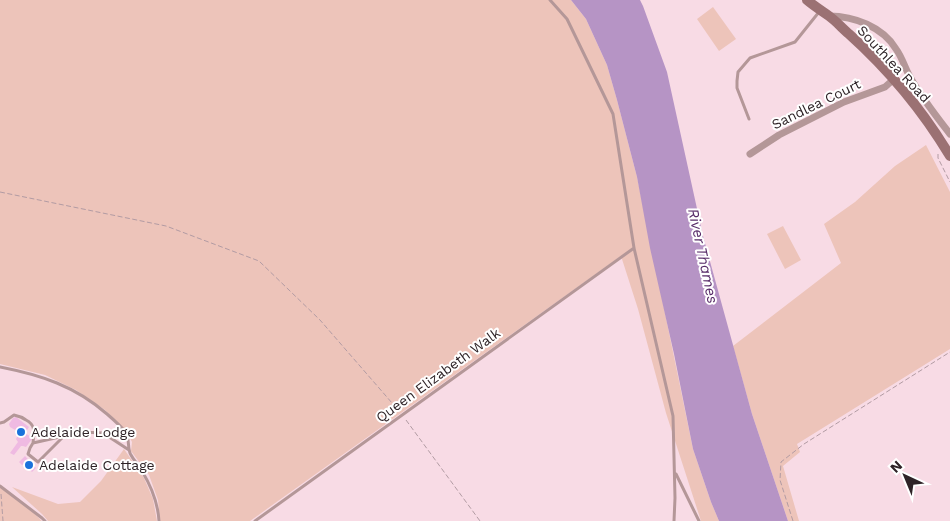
<svg xmlns="http://www.w3.org/2000/svg" width="950" height="521" font-family="'Work Sans',sans-serif">
<style>
.green{fill:#edc4ba}
.water{fill:#b694c5}
.building{fill:#efbae2}
.lines{fill:none;stroke-linecap:round;stroke-linejoin:round}
.path{stroke:#b29ba3;stroke-width:1;stroke-dasharray:5 2.5;stroke-linecap:butt}
.lane{stroke:#b49798;stroke-width:3}
.street{stroke:#b49798;stroke-width:7}
.secondary{stroke:#9b7173;stroke-width:10}
.poi-dot{fill:#1a72db;stroke:#fff;stroke-width:2}
.labels{text-anchor:middle;dominant-baseline:central;stroke-width:4;stroke-linejoin:round;paint-order:stroke}
.street-label{font-size:14px;fill:#2e2327;stroke:#fff}
.poi-label{font-size:14px;fill:#2e2327;stroke:#fff;text-anchor:start}
.water-label{font-size:15px;font-style:italic;fill:#572b68;stroke:#fff}
</style>
<rect width="100%" height="100%" fill="#f8dbe5"/>
<!-- green -->
<path class="green" d="M0,0H571L586,19L607,65L617,100L637,177L693,449L711,502L719,521H701L666,413L638,309L621,256L250,521H160L158,500L149,475L131,451L132,442L127,432L105,410L76,390L45,375L0,364Z
M713,7L736,39L719,51L697,19Z
M926,145L950,192V349L797,444L800,452L783,466L799,521H788L752,414L733,346L841,263L824,224L855,202L895,166Z
M783,226L801,260L785,269L767,234Z
M124,449L144,478L153,499L157,521H48L42,514L12,487L58,504L80,502L101,481Z
M0,485L32,511L42,521H0Z"/>
<!-- water -->
<path class="water" d="M571,0H640L643,6L667,72L703,236L752,414L788,521H719L711,502L693,449L674,354L650,248L637,177L617,100L607,65L586,19Z"/>
<!-- building -->
<path class="building" d="M16,417L29,427L25,433L31,437L32,439L26,447L23,446H21L14,455L10,453L18,442L16,439L18,435L15,434L17,431L10,427L9,424L13,418Z
M25,456L36,468L32,472L24,464L22,465L19,462Z"/>
<g class="lines">
<!-- path -->
<path class="path" d="M938,154V158L950,182
M0,192L166,226L259,261L320,320L399,411
M406,420L480,521
M1,494L3,521
M793,521L780,480L781,462L804,444L950,352"/>
<!-- lane -->
<path class="lane" d="M550,0L567,19L613,114L634,248L673,416L675,498L674,521
M749,119L737,88V81L738,72L750,58L795,42L819,12
M0,367C41,375 75,386 107,414C114,420 121,426 126,433C130,440 127,449 131,455C134,461 139,465 142,471C151,486 158,503 159,521
M0,423L4,422L14,415C19,416 22,417 26,420C36,425 34,433 33,443
M64,436L33,443L30,448L28,454L38,462L64,436L82,432L103,433L129,450
M676,474L699,521
M0,486L42,518L45,521
M255,521L634,248"/>
<!-- street -->
<path class="street" d="M829,16C854,16 883,27 896,49C902,57 905,68 910,77C921,97 936,116 950,134
M750,154L779,135L844,102L885,87L894,79"/>
<!-- secondary -->
<path class="secondary" d="M807,0C814,6 822,11 829,16C836,21 842,28 849,34C888,69 923,111 950,156"/>
</g>
<!-- markers -->
<g class="poi-dot">
<circle cx="21" cy="432" r="5"/>
<circle cx="29" cy="465" r="5"/>
</g>
<g class="labels">
<!-- street labels -->
<g class="street-label">
<text transform="translate(894 64) rotate(47)">Southlea Road</text>
<text transform="translate(816 104) rotate(-26)">Sandlea Court</text>
<text transform="translate(438 375) rotate(-36)">Queen Elizabeth Walk</text>
</g>
<!-- poi labels -->
<g class="poi-label">
<text x="31" y="432">Adelaide Lodge</text>
<text x="39" y="465">Adelaide Cottage</text>
</g>
<!-- water labels -->
<g class="water-label">
<text transform="translate(703 256) rotate(78)">River Thames</text>
</g>
</g>
<!-- north arrow -->
<g transform="translate(905 476) rotate(316)" stroke="#ffffff" stroke-width="4" paint-order="stroke">
<path d="M0-4L9 19L0 12L-9 19Z" fill="#2e2327"/>
<text y="-8" font-size="14" font-weight="bold" text-anchor="middle" fill="#2e2327">N</text>
</g>
</svg>
